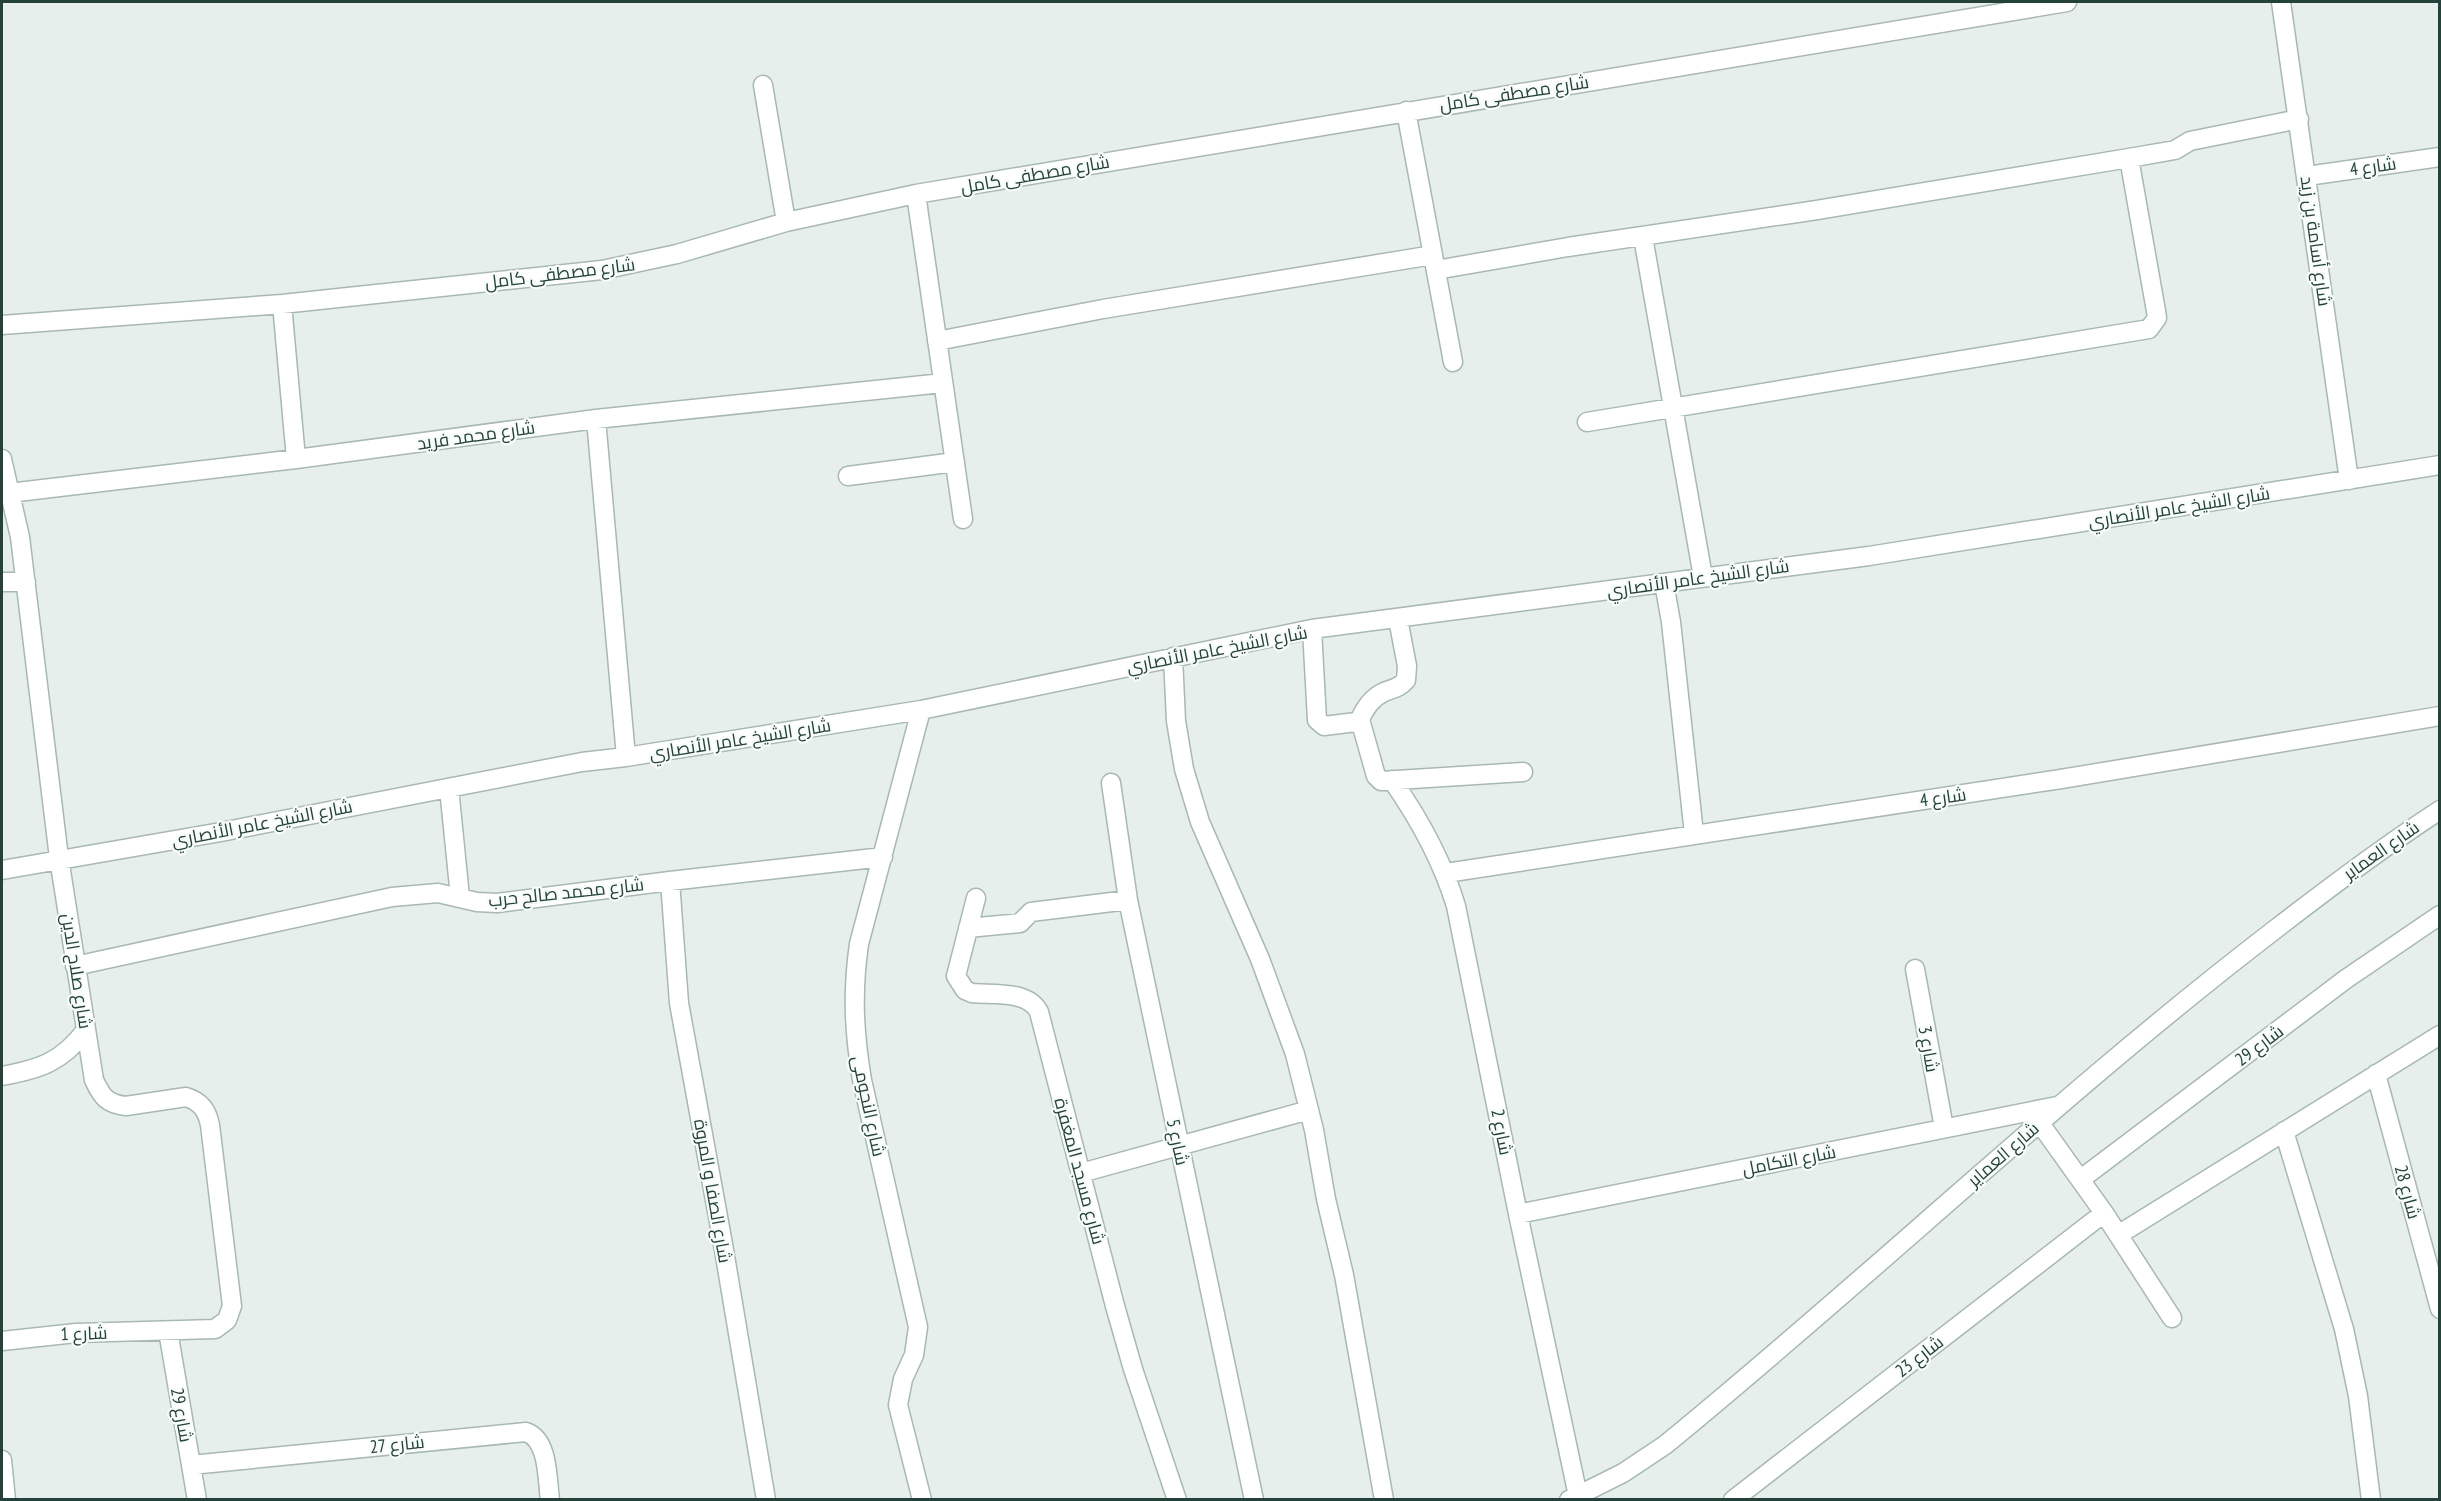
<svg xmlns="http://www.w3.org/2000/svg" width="2441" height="1501" font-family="'PT Sans Narrow',Cairo,sans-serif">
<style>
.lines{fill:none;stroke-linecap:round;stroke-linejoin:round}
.street-casing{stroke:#a8b8b2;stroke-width:21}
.street{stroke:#fff;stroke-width:18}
.labels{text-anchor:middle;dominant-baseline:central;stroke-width:4.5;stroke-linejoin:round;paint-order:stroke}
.street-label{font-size:18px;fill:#24423a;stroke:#f7fbf9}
</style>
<rect width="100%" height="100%" fill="#e6efeb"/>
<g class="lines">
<defs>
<path id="street" d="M2281,2L2349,480
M763,85L786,222
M1406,111L1453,362
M2307,176L2440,157
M916,194L963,519
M1643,237L1703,577
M1436,270L1568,247L1817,210L2129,158L2175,150L2190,141L2299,119
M282,304L296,459
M2,325L282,304L602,270L677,254L786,222L916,194L2067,2
M937,341L1103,309L1433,255
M596,419L626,757
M1587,422L2149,329L2157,318L2156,311L2129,158
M2,459L20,537L59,858L94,1080C102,1097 107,1104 126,1106L186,1097C201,1102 207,1110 210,1125L232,1306L227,1320L215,1329L76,1333L2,1341
M848,476L955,462
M9,493L296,459L596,419L943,383
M2,582H26
M1664,583L1671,622L1694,834
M1312,629L1317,720L1324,726L1356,722L1361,723L1376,776L1381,781L1523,772
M1173,657L1176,721L1184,769L1200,822L1260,959L1295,1054L1314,1130L1326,1199L1344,1275L1384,1500
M921,710L859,944C852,993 854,1032 862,1080L918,1327L914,1355L903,1379L898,1405L922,1500
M1359,722C1364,709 1371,698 1384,692C1394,688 1399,688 1406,680L1407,666L1398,619
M1392,780C1420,820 1442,860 1456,906L1518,1214L1578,1496
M1111,783L1128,900L1254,1500
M449,788L460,897
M2,870L221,832L582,762L626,757L921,710L1312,629L1869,556L2440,465
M1446,873L2061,779L2440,716
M670,881L679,1003L723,1244L766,1500
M976,898L956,976L965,990L972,993C993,995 1028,990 1039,1012L1115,1306L1133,1369L1177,1500
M968,928L1020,923L1031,912L1128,900
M75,966L392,897L438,893L477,902L497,903L670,881L883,857
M1915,969L1944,1128
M2376,1074L2440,1309
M2,1076C40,1069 62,1062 86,1030
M2039,1122L2104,1213L2172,1318
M2284,1131L2344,1329L2358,1396L2371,1500
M1081,1173L1309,1110
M2081,1179L2346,979L2440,915
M1518,1214L2057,1106
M2118,1235L2440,1035
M168,1331L197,1500
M2,1460L6,1500
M191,1465L526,1432C549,1440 547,1479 550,1500
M1569,1500L1623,1473L1665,1445C1872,1276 2064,1091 2277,928C2330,887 2383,847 2440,810
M1733,1500L2104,1213"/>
</defs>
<!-- street casing -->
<use href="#street" class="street-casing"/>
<!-- street -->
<use href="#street" class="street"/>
</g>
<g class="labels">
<!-- street labels -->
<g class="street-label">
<text transform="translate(1514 93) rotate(-9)">شارع مصطفى كامل</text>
<text transform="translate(2373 166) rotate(-8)">شارع 4</text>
<text transform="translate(1035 174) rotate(-10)">شارع مصطفى كامل</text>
<text transform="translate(2316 241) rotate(82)">شارع أسامة بن زيد</text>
<text transform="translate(560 273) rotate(-7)">شارع مصطفى كامل</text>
<text transform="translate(476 435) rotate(-8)">شارع محمد فريد</text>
<text transform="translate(2179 507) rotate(-9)">شارع الشيخ عامر الأنصاري</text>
<text transform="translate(1698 578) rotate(-8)">شارع الشيخ عامر الأنصاري</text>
<text transform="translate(1217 649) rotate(-11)">شارع الشيخ عامر الأنصاري</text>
<text transform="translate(740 739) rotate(-9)">شارع الشيخ عامر الأنصاري</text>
<text transform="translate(1943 797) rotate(-8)">شارع 4</text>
<text transform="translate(262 823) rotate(-11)">شارع الشيخ عامر الأنصاري</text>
<text transform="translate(2381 850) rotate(-35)">شارع العماير</text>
<text transform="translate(566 892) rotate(-6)">شارع محمد صالح حرب</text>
<text transform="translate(77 971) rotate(81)">شارع صلاح الدين</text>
<text transform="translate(2259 1045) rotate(-37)">شارع 29</text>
<text transform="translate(1929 1049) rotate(80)">شارع 3</text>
<text transform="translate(869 1106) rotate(78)">شارع النجومى</text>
<text transform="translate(1502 1132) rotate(79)">شارع 2</text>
<text transform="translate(1178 1142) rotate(78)">شارع 5</text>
<text transform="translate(2003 1154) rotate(-41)">شارع العماير</text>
<text transform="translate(1789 1160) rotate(-11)">شارع التكامل</text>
<text transform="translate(1080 1171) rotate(75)">شارع مسجد المغفرة</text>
<text transform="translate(713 1191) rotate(80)">شارع الصفا و المروة</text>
<text transform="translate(2408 1192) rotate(75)">شارع 28</text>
<text transform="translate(84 1333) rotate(-2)">شارع 1</text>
<text transform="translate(1919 1356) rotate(-38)">شارع 23</text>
<text transform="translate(182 1415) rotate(80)">شارع 29</text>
<text transform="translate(397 1444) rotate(-6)">شارع 27</text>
</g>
</g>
<!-- border -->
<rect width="2441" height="1501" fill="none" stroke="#24423a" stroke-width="6"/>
</svg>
